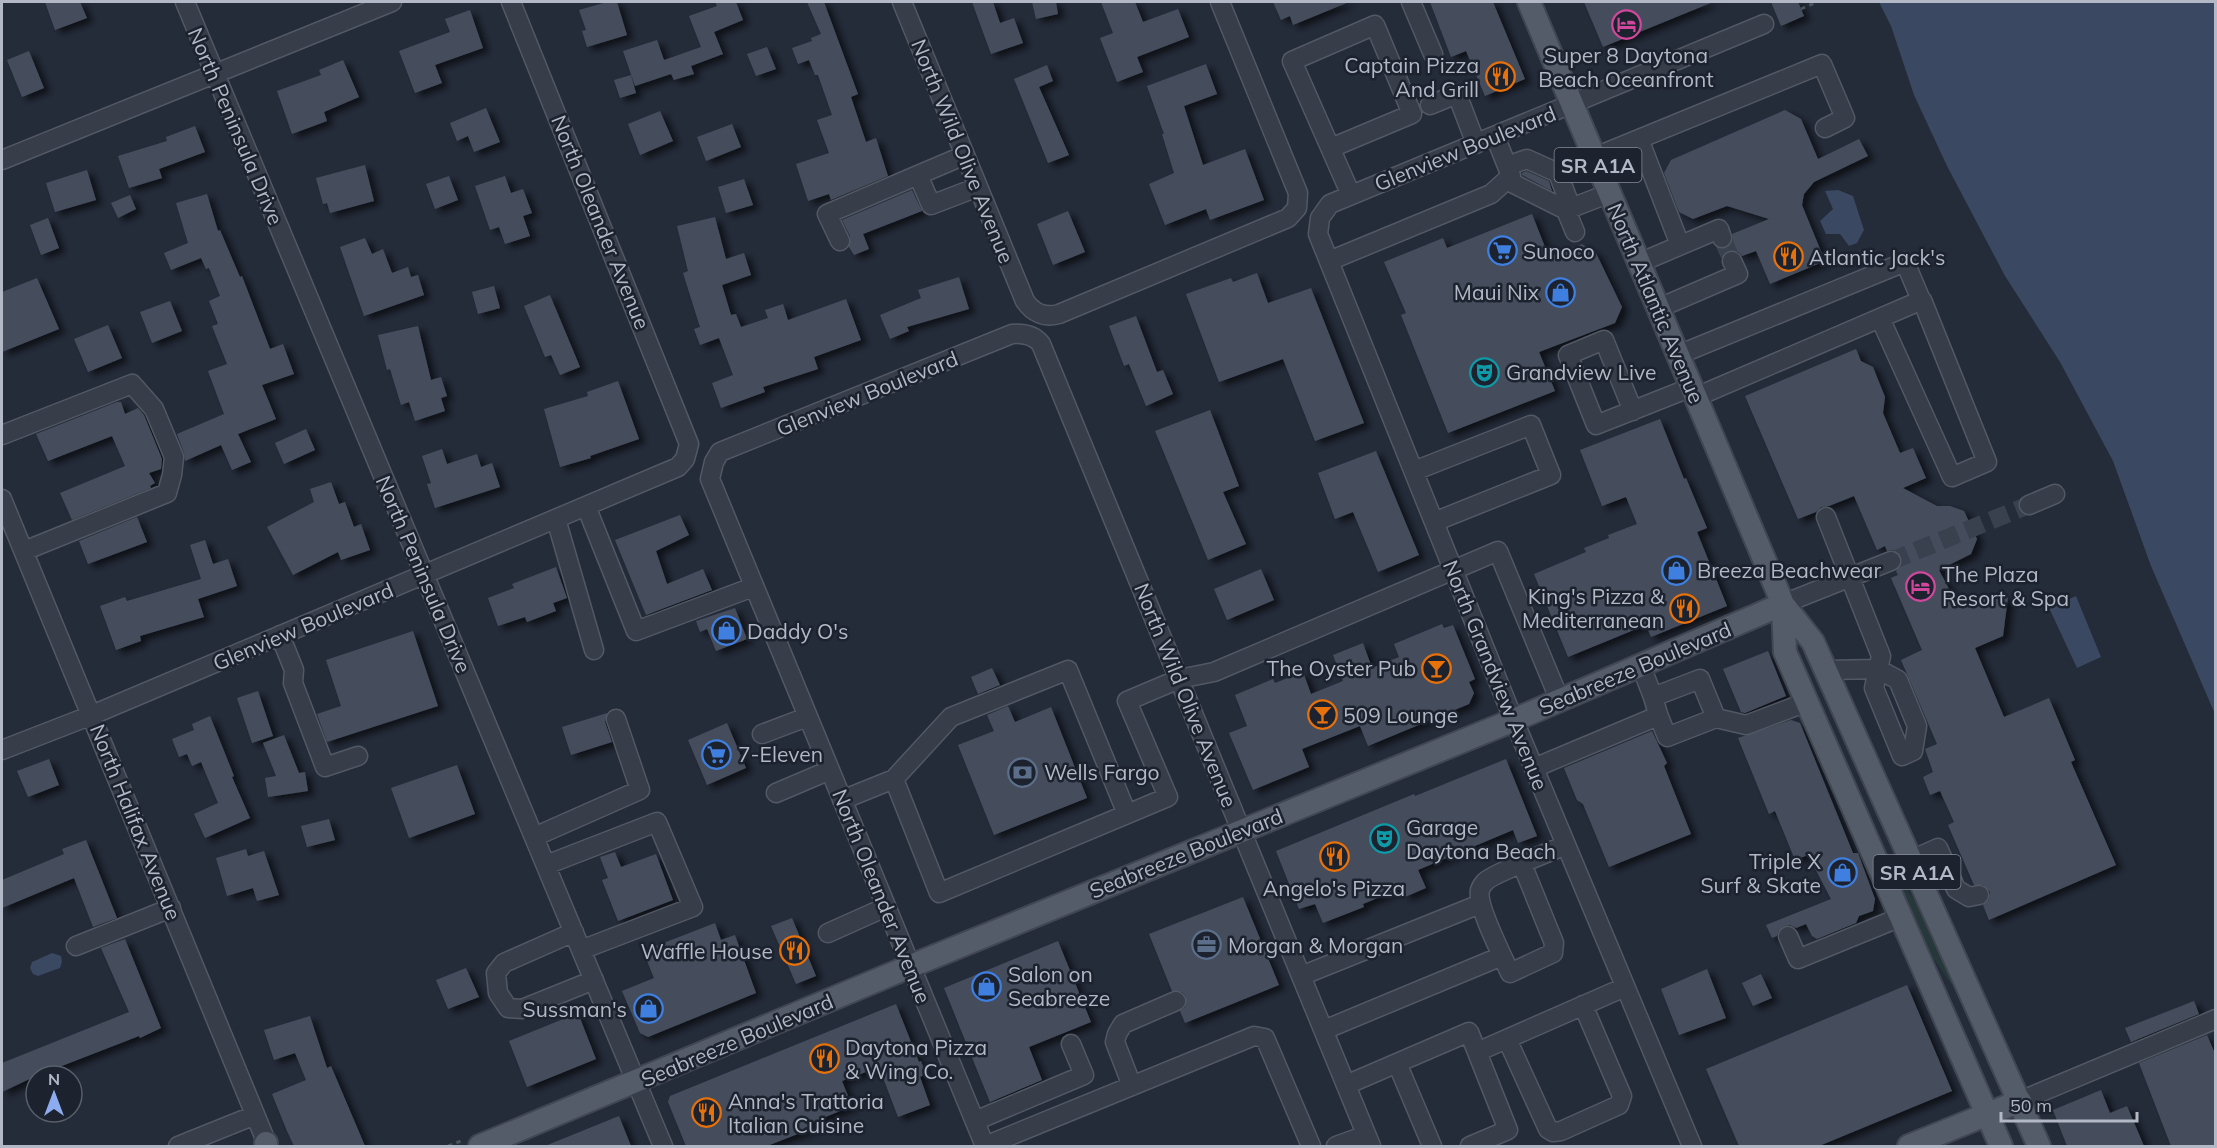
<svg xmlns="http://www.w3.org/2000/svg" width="2217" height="1148" font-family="Mulish,sans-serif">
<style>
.green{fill:#27383b}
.water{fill:#3a4861}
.building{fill:#454e5d;filter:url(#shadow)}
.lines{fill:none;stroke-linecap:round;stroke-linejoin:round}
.minor-tunnel{stroke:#39404e;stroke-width:18;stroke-dasharray:18 9;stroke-linecap:butt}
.minor-casing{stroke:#525864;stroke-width:21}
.major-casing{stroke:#404652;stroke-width:26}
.path{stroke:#455559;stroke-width:3;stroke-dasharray:4.5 4.5;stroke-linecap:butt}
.minor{stroke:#373d49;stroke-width:18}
.major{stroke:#555c69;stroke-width:22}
.labels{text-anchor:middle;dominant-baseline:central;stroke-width:5;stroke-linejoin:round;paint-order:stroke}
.shield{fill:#1c222e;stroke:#858b98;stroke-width:1.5}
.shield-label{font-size:20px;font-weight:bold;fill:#b2b8c5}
.poi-label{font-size:21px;fill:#b2b8c5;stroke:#1c222e;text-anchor:start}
.street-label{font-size:21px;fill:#b2b8c5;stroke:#1c222e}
</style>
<defs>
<filter id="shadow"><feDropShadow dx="6" dy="4" stdDeviation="3" flood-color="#0009"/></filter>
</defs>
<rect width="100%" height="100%" fill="#242b39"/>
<!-- green -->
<path class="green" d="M1899,879L1925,913L1955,982L1951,984L1921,940L1896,880Z"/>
<!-- water -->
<path class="water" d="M1879,2H2215V714L2151,566L2113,461L2060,362L2005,276L1947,166L1914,95L1891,26Z
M1838,190L1853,196L1864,230L1857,243L1849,246L1840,234H1826L1820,221L1833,209L1825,191Z
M2076,596L2101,657L2077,668L2049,608Z
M52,953L61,956L62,962L60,968L38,976L33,974L30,968L32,962Z"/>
<!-- building -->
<path class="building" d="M45,2H80L87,18L55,30Z
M607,2H617L627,35L587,47L582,31L586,30L579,10Z
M715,2H736L743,20L714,32L723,54L691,66L694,74L674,80L671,74L635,86L623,51L657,40L664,60L701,47L689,16L717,6Z
M807,2H824L858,94L851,97L866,142L876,138L888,176L831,200L829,194L808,201L796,164L829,153L817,120L832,115L818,75H815L809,60L798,64L792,48L812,41L811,38L821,34Z
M972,2H993L1000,23L1014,18L1023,43L991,54Z
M1032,2H1056L1058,14L1036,19Z
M1101,2H1135L1143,22L1178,9L1189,37L1137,57L1143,72L1117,82L1100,38L1113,33Z
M1273,2H1349L1293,25L1290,16L1281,20Z
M1430,2H1493L1525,79L1485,96L1466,51L1451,57Z
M1584,2H1713L1603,47Z
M1771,2H1798L1804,16L1781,26Z
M470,10L483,48L435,65L442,83L415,93L399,51L450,32L445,19Z
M767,47L776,69L756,76L747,54Z
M29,51L44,88L22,97L7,60Z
M343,60L359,97L324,112L327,121L292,134L277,91L321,75L319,70Z
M1206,64L1217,94L1184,106L1203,165L1245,149L1264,200L1210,220L1206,209L1165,225L1149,184L1174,173L1162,134H1164L1147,86Z
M1047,65L1053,81L1039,87L1069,155L1048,163L1014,79Z
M631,75L636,93L620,98L614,80Z
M486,108L500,142L474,152L468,136L457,141L450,123Z
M1785,110L1801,119L1818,159L1859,139L1868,156L1814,182L1804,194L1802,205L1825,261L1770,284L1756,251L1742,256L1738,252L1728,251L1722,257L1718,248L1725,249L1730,246L1733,241L1732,234L1769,219L1727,206L1693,219L1679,212L1664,173L1671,160Z
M660,111L673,141L640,155L628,124Z
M732,124L741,147L706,161L697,137Z
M195,126L205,152L159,169L162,178L129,188L118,156L167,141L166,137Z
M365,165L374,201L330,213L327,203L323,204L316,178Z
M87,170L96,200L55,212L46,183Z
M1526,171L1549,181L1552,191L1522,175V173Z
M449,176L458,200L435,209L426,184Z
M505,176L511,193L523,189L532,213L523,216L530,236L505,244L499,227L490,230L475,186Z
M744,179L753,205L726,213L718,187Z
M912,190L922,211L863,234L869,249L854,255L849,247L850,236L842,220Z
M207,194L218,231L220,230L240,277L242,276L270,349L283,344L294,374L262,385L276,419L238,434L251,462L232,470L221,445L185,461L184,453L177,434L224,414L208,371L227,364L212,326L218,324L209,301L220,296L209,268L206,269L201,258L171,270L164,253L188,243L176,203Z
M130,195L136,209L118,218L111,203Z
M1068,211L1085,252L1053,265L1037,224Z
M1532,214L1549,257L1582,244L1596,253L1622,307L1615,323L1539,352L1555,391L1448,433L1401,315L1406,313L1384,262L1443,238L1447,248Z
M715,217L726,259L744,253L751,275L722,285L731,315L736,314L741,327L768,318L765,310L783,304L788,320L846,299L861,340L814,357L818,369L763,387L765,392L721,408L712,383L733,375L719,338L700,345L694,329L700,327L683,273L688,271L677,226Z
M48,218L59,248L41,255L30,225Z
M365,238L372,254L383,249L392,273L408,267L411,277L418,275L424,295L364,316L340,247Z
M1257,273L1268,303L1311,288L1364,423L1315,441L1283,359L1219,382L1186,294L1231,278L1233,282Z
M959,277L969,309L907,327L909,331L890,339L880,315L921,298L918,290Z
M37,278L59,329L2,352V292Z
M494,286L500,308L478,314L472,292Z
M550,295L580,367L560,375L551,355L545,357L524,306Z
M170,301L182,331L152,343L140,312Z
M1136,316L1157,372L1163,370L1173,394L1146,406L1129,364L1124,366L1109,326Z
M108,325L122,358L88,372L74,339Z
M418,326L431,380L441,377L447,396L441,398L445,411L415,421L409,402L401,405L390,369L387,370L378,335Z
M1856,349L1861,361L1873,367L1885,397L1883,413L1900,453L1913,448L1926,478L1903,488L1937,506H1950L1964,511L1977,539L1971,554L1939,570L1958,606L1983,594L2008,597L2003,636L1975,648L2004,717L2049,698L2075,760L2071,762L2116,865L1989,920L1983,905L1989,899L1990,892L1983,885H1974L1948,825L1954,822L1940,791L1930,795L1923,777L1933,772L1925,749L1937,744L1901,660L1922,650L1891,578L1898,575L1896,571L1902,563L1901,556L1893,550L1887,551L1885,546L1877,550L1854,496L1829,506L1821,507L1816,512L1798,519L1745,396Z
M618,381L639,439L590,456L591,458L560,467L544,409L588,396L587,392Z
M117,402H121L125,414L138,408L144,415L162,459L161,469L149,473L155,483L150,486L151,488L72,520L60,493L125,466L112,436L48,461L36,434Z
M1210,410L1239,486L1223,492L1246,544L1208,560L1155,431Z
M1660,419L1684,479L1686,478L1707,528L1697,532L1727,606L1651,637L1646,625L1568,657L1534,574L1586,552L1584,548L1609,538L1608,535L1637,524L1626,497L1602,506L1580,450Z
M306,429L315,450L284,464L275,443Z
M442,449L447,464L477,454L481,467L492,463L500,487L435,508L427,484L431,483L422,456Z
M1376,451L1419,555L1378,572L1353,512L1335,519L1318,473Z
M331,482L339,504L345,502L354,527L361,524L370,550L341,560L338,552L293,575L267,527L314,502L310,489Z
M680,515L689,535L656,551L667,584L703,569L712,590L646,615L615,540Z
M137,517L147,542L88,564L79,541Z
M205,540L213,564L228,559L237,586L198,599L204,617L140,636L141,641L116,650L100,606L125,597L127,601L201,579L190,545Z
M556,567L567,598L553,603L556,611L527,622L525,617L498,626L488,598L514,588L512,584Z
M1261,569L1274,600L1227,620L1214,589Z
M735,608L747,639L716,651L707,629L700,632L696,621Z
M1442,624L1444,628L1453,625L1475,679L1469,682L1474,693L1469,704L1368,746L1360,726L1302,749L1309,767L1253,790L1229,733L1247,726L1235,695L1273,679L1275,683L1303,672L1311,694L1343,681L1333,655L1363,643L1372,668L1399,657L1394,644Z
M413,631L438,706L327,742L317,714L341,706L326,660Z
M1768,651L1786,696L1745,713L1741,712L1723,669Z
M992,668L1000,685L978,694L971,677Z
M258,691L273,736L252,743L237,698Z
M1008,706L1015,722L1051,707L1087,798L994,835L958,745L994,731L987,715Z
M607,713L605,722L612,742L571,755L562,727Z
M210,716L234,776L232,777L250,818L205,838L194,814L218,803L201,762L192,766L187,754L179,757L172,739L194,730L192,724Z
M1791,720L1800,723L1853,853H1858L1875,899L1873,911L1859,916L1856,923L1817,939L1812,936L1806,924L1796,928L1790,925L1784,926L1779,930L1777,936L1772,938L1766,925L1831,899L1808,855L1795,860L1775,811L1769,814L1738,738Z
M727,723L746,768L707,785L688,740Z
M1652,731L1667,763L1664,766L1691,834L1609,867L1583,804L1577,800L1564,768Z
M284,735L299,773L305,772L308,791L268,797L265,778L276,776L263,743Z
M49,759L59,785L28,797L17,771Z
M1506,759L1537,836L1518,843L1513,830L1418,870L1426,888L1405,897L1402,888L1363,904L1364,907L1323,923L1315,904L1299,909L1276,851L1414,794L1415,796Z
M457,765L475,814L409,838L391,788Z
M329,819L335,840L307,847L301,826Z
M86,840L117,918L93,927L74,878L2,908V880L64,854L62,849Z
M246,849L248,856L264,851L279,895L257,901L253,888L227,896L216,858Z
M615,852L621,867L656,854L673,900L618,921L602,880L608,878L600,857Z
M1243,897L1279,985L1185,1023L1180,1011L1185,1007L1186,997L1182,992L1172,991L1149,934Z
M792,918L816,976L796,984L771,926Z
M715,923L721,940L735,935L756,993L648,1037L640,1033L622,991L654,978L643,951Z
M125,939L161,1028L140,1038L139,1036L36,1076L2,1092V1063L129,1012L101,948Z
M1058,941L1091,1022L1029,1047L1042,1080L990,1102L944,988Z
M466,968L479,997L448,1009L436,980Z
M1707,969L1726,1018L1679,1035L1661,989Z
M1761,974L1772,998L1753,1006L1742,983Z
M1907,985L1952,1091L1819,1146H1739L1706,1069Z
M2194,1001L2199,1014L2131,1042L2125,1028Z
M896,1004L919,1062L921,1061L926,1074L920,1077L930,1105L898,1117L879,1067L842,1081L852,1106L811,1123L813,1128L767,1146H686L668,1102L670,1096Z
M578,1013L596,1059L527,1087L509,1041Z
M310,1016L327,1068L331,1066L365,1146H294L287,1131L272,1094L306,1080L295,1053L274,1060L264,1030Z
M2207,1035L2216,1056V1146H2171L2139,1063Z
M2101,1090L2110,1113L2127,1106L2144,1146H2067L2053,1110Z
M619,1116L631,1146H545Z"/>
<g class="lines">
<!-- minor-tunnel -->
<path class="minor-tunnel" d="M1722,238L1732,261
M1891,561L2029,505"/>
<defs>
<path id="minor" d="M185,2L663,1146
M902,2L1025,301C1033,313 1045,318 1059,314L1288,218L1297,208L1298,193L1220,2
M1411,2L1433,54
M1430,105L1457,94L1476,144
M1639,139L1680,245
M1331,148L1412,114L1375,25L1292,61L1351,195
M965,155L918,175L931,205L978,187
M1595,157L1822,64L1845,118L1825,128
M2,160L392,2
M1507,166L1527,159L1558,173L1571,208
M1506,180L1566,210L1610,193
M1566,210L1575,232
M840,241L827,214L918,175
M1329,261L1491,194L1511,176L1495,136
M1639,263L1719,229L1722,238
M1659,308L1738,274L1732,261
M1678,355L1905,262L1921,300
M1696,397L1922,300L1987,462L1952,477L1880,318
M1633,411L1604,340L1568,355L1596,425L1692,387
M2,435L132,384L154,409L174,457L172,475L167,493L24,551
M1414,471L1531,425L1551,475L1434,522
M2,499L268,1146
M2029,505L2055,494
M586,506L636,631L753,587
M1826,517L1881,656L1874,688L1902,756L1913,751L1917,726L1898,680L1878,669L1826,670
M556,519L594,650
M1783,604L1891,561
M280,635L294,670L293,683L325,767L358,756
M1653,697L1700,679L1716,718L1667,737L1658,714
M1716,718L1746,725L1807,702
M762,734L807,717
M2,750L92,715L678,467L685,459L689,444L511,2
M1534,768L1653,718L1658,714L1653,697L1641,666
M894,779L951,717L1068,670L1127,814
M776,793L830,770
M842,800L894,779L939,893L1168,797L1127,701L1179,679L1214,672L1498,551L1560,701
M534,837L640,790L616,719
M1911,860L1938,848L1956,889L1969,897L1979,895
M1522,864L1554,943L1553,953L1510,973C1503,957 1476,905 1480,890C1481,887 1483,884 1485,882C1492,874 1552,851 1566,845
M546,865L657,822L693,907L581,950
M574,932L504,963L496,973L498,993L508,1008L522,1009L594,980
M828,933L886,907
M1788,936L1798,959L1901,917
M76,946L171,908
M1301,976L1480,904
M1324,1030L1502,956
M1507,1039L1548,1129L1553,1132L1561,1131L1619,1105L1622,1096L1583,1005
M1397,1063L1432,1146
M1346,1085L1469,1032L1477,1052L1625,987
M1132,1086L1115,1042L1117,1034L1123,1024L1176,1001
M2020,1101L2216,1019
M975,1121L1084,1075L1071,1044
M178,1146L255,1115
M985,1146L710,479L714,462L720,452L1012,334C1024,333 1034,335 1041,344L1371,1146
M985,1146L1254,1036L1265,1038L1311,1146
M1336,1146L1366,1135
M1470,1146L1508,1130L1477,1052
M1692,1146L1510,711L1318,234L1320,218L1330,204L1764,24"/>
<path id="major" d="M1529,2L1783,604L1813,642L2039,1146
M1783,604L1785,652L2001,1146
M266,1146V1143
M480,1146L911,966L1514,720L1783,604
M1909,1146L2020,1101"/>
</defs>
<!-- minor casing -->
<use href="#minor" class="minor-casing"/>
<!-- major casing -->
<use href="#major" class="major-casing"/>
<!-- path -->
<path class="path" d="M1801,9L1817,2
M448,1146L461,1141"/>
<!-- minor -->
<use href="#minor" class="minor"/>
<!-- major -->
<use href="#major" class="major"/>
</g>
<!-- icons -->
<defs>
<symbol id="hotel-ring" viewBox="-11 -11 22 22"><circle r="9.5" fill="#1c222e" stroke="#d1479c" stroke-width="1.5"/><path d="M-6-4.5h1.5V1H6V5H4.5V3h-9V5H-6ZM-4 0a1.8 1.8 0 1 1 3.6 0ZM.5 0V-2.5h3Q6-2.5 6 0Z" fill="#d1479c"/></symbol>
<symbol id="restaurant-ring" viewBox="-11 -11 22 22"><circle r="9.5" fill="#1c222e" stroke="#e8710a" stroke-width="1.5"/><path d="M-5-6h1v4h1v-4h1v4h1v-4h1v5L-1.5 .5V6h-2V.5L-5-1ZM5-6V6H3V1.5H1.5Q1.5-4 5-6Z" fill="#e8710a"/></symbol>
<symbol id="supermarket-ring" viewBox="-11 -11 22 22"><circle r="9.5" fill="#1c222e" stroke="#3f7fe0" stroke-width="1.5"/><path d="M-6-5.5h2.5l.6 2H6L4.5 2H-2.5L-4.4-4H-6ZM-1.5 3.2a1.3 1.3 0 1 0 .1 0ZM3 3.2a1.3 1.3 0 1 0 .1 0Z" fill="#3f7fe0"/></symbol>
<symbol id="shop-ring" viewBox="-11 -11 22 22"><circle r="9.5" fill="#1c222e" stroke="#3f7fe0" stroke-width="1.5"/><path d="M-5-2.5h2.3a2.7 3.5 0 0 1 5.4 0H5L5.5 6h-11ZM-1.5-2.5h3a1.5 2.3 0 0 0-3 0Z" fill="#3f7fe0"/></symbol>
<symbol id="theatre-ring" viewBox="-11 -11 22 22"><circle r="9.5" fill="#1c222e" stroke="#0f9aa8" stroke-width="1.5"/><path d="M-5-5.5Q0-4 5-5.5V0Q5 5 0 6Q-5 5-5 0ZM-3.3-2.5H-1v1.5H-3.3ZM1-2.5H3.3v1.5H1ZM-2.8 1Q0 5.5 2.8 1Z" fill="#0f9aa8"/></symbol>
<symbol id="bar-ring" viewBox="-11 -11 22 22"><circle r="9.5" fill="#1c222e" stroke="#e8710a" stroke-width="1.5"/><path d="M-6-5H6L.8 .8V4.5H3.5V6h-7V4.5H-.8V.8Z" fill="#e8710a"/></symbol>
<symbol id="bank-ring" viewBox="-11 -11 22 22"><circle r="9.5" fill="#1c222e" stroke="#5c6f8a" stroke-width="1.5"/><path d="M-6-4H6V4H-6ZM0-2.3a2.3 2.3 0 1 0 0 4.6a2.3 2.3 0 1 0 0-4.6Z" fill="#5c6f8a"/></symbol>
<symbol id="office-ring" viewBox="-11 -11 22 22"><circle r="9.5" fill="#1c222e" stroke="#5c6f8a" stroke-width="1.5"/><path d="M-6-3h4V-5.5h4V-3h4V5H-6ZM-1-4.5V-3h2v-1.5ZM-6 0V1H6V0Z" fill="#5c6f8a"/></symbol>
</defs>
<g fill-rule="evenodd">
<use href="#hotel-ring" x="1610" y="8" width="33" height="33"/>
<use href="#restaurant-ring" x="1484" y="60" width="33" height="33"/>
<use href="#supermarket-ring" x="1486" y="234" width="33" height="33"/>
<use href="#restaurant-ring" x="1772" y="240" width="33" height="33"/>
<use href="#shop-ring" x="1544" y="276" width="33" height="33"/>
<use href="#theatre-ring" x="1468" y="356" width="33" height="33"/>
<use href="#shop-ring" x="1660" y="554" width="33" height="33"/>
<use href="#hotel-ring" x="1904" y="570" width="33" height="33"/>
<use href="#restaurant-ring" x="1668" y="592" width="33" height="33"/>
<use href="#shop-ring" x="710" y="614" width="33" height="33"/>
<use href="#bar-ring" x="1420" y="652" width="33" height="33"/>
<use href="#bar-ring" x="1306" y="698" width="33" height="33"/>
<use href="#supermarket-ring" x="700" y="738" width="33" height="33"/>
<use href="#bank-ring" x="1006" y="756" width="33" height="33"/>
<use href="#theatre-ring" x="1368" y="822" width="33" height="33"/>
<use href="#restaurant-ring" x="1318" y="840" width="33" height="33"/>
<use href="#shop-ring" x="1826" y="856" width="33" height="33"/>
<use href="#office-ring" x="1190" y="928" width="33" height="33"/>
<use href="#restaurant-ring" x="778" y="934" width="33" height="33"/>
<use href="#shop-ring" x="970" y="970" width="33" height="33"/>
<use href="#shop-ring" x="632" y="992" width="33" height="33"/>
<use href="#restaurant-ring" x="808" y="1042" width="33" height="33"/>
<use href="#restaurant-ring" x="690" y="1096" width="33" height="33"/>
</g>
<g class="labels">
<!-- shield labels -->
<g class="shield">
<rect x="1554.5" y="148" width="87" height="34" rx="4.5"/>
<rect x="1873.5" y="855" width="87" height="34" rx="4.5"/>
</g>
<g class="shield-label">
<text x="1598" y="165">SR A1A</text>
<text x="1917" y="872">SR A1A</text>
</g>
<!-- poi labels -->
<g class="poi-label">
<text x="1626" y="55" text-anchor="middle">Super 8 Daytona<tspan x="1626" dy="24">Beach Oceanfront</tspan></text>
<text x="1479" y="65" text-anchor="end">Captain Pizza<tspan x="1479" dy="24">And Grill</tspan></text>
<text x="1523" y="251">Sunoco</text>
<text x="1809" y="257">Atlantic Jack's</text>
<text x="1539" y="292" text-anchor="end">Maui Nix</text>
<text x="1506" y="372">Grandview Live</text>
<text x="1697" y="570">Breeza Beachwear</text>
<text x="1942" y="574">The Plaza<tspan x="1942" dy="24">Resort &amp; Spa</tspan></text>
<text x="1664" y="596" text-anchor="end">King's Pizza &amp;<tspan x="1664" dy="24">Mediterranean</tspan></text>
<text x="747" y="631">Daddy O's</text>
<text x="1416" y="668" text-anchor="end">The Oyster Pub</text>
<text x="1343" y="715">509 Lounge</text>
<text x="738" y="754">7-Eleven</text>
<text x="1044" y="772">Wells Fargo</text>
<text x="1406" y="827">Garage<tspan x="1406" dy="24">Daytona Beach</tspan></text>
<text x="1821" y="861" text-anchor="end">Triple X<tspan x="1821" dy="24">Surf &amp; Skate</tspan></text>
<text x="1334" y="888" text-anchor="middle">Angelo's Pizza</text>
<text x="1228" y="945">Morgan &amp; Morgan</text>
<text x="773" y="951" text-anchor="end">Waffle House</text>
<text x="1008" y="974">Salon on<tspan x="1008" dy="24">Seabreeze</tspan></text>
<text x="627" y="1009" text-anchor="end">Sussman's</text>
<text x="845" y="1047">Daytona Pizza<tspan x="845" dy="24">&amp; Wing Co.</tspan></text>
<text x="728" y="1101">Anna's Trattoria<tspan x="728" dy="24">Italian Cuisine</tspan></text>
</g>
<!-- street labels -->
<g class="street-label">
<text transform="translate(236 126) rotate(67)">North Peninsula Drive</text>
<text transform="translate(1465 148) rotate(-22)">Glenview Boulevard</text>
<text transform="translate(963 151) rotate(68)">North Wild Olive Avenue</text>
<text transform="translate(601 222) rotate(68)">North Oleander Avenue</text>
<text transform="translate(1656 303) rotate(67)">North Atlantic Avenue</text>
<text transform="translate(867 393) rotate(-22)">Glenview Boulevard</text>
<text transform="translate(424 574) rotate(67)">North Peninsula Drive</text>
<text transform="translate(303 626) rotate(-23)">Glenview Boulevard</text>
<text transform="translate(1635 668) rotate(-23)">Seabreeze Boulevard</text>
<text transform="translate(1496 675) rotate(68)">North Grandview Avenue</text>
<text transform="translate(1186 695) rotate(68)">North Wild Olive Avenue</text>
<text transform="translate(136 822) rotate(68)">North Halifax Avenue</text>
<text transform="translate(1186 853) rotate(-22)">Seabreeze Boulevard</text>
<text transform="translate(882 896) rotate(68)">North Oleander Avenue</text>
<text transform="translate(737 1040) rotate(-23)">Seabreeze Boulevard</text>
</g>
</g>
<!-- border -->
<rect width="2217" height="1148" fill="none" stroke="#b2b8c5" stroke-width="6"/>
<!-- north arrow -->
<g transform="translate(54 1094)"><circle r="28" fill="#1c222e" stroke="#585e6a" stroke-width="1.5"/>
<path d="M0-4.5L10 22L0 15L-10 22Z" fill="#8dacf0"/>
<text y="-9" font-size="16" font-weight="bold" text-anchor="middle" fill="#b2b8c5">N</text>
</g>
<!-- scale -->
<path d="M2001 1112v9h136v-9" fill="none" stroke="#b2b8c5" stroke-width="3"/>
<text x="2010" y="1112" font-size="18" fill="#b2b8c5" stroke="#1c222e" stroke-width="4.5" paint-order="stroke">50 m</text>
</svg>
